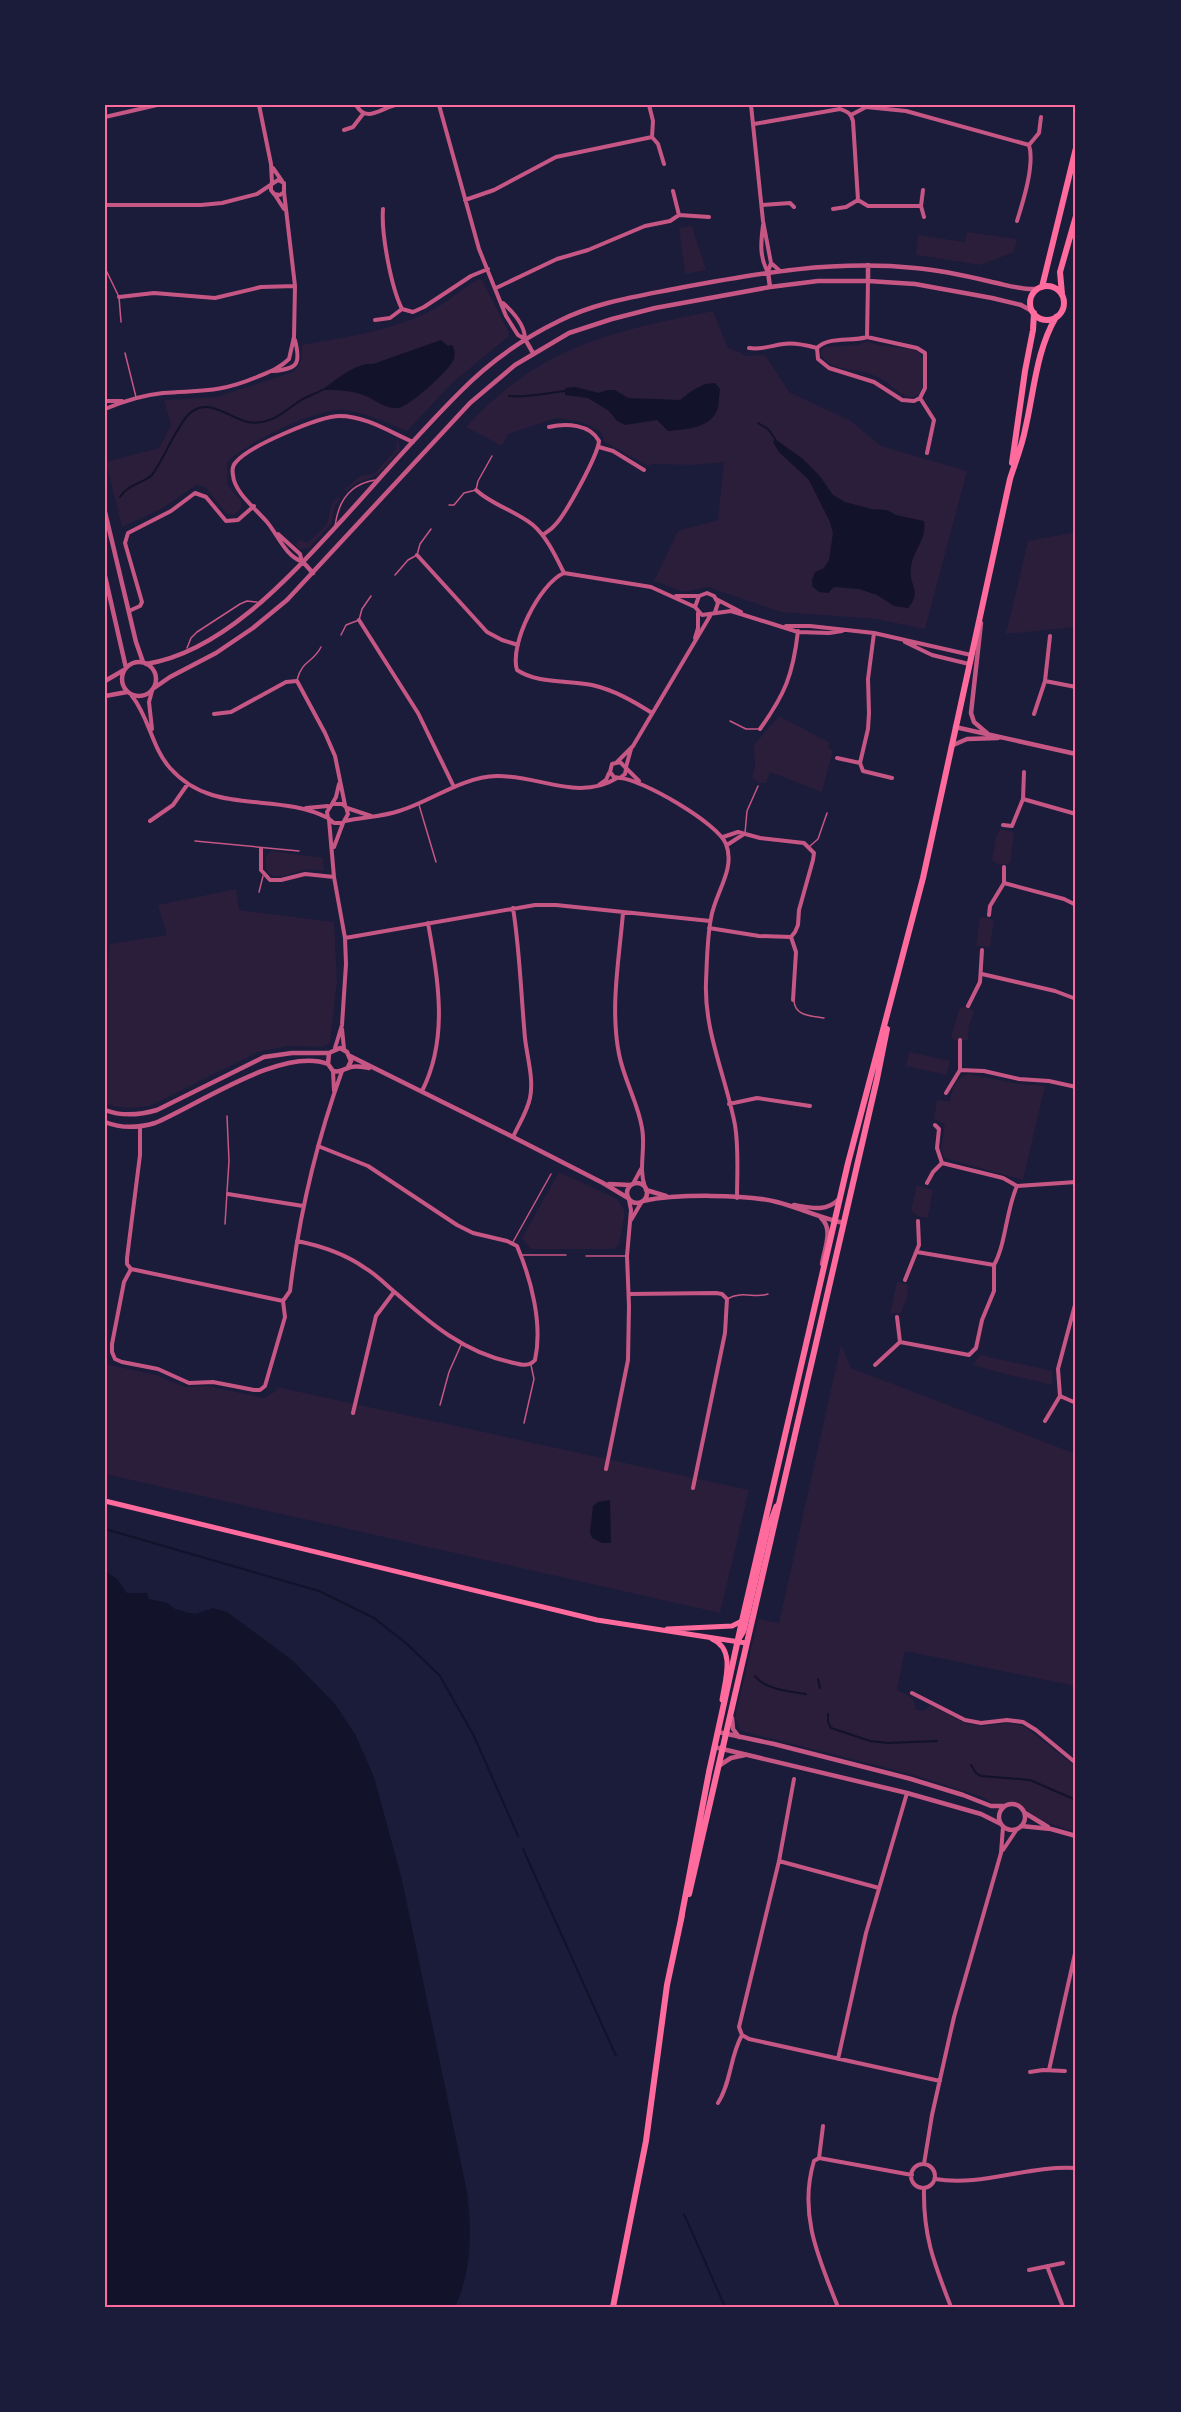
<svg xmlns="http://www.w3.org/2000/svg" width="1181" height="2412" font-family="'Alegreya Sans',sans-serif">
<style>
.green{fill:#2a1e3b}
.water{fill:#12122b}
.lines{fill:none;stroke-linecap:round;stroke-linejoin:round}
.stream{stroke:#12122b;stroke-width:2}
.service{stroke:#c65784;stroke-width:1.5}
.minor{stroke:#c65784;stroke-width:4}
.tertiary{stroke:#c65784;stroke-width:4.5}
.secondary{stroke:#ff6b9d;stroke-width:5}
.primary{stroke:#ff6b9d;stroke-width:6}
.neatline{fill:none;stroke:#ff6b9d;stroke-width:2}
</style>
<rect width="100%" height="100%" fill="#1b1b3a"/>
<!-- green -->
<path class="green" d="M692,226L706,270L685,274L679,228Z
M967,232L1017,239L1014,252L981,265L916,255L918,235L965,242Z
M479,279L482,280L508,331L509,336L452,383L407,431C387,423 367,413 345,410C320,406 246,443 227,462V484L241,501V509L234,515L227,514L205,487L196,485L163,508L122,527L106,462L159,448L171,425L164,400L217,397L293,372C302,365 302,356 302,345C346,337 392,331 432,310C449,301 463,288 479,279Z
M713,311L728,348L740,352L744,356L765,355L789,392L851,421L881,446L967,471L925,629L876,619L781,612L708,587L684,592L654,581L678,531L718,520L724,462L694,465L652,464L648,466L605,442L601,432L582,422L556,418L508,434L502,446L466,427C540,346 610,332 713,311Z
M868,341C882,349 908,345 918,352C924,357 924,367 923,374C923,379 923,388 920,392C912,407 892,386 885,381C880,378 873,375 868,373C854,369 823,370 821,351L825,347L858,345Z
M398,440L400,450C393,458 385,469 376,475C364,483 361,477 347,491L344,490L360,476L375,473L397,448L396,442Z
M338,497L341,498L334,507L332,523L309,548L299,549L295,544L301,539L304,542H309L327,524L332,503Z
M1076,532V627L1006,634L1028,541Z
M779,716L830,743L828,748L833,750L822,792L770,772L766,783H758L752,777L755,767L754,745Z
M1000,829L1014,832L1010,863L999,865L992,860L996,837Z
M271,851L323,858L324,871C318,870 311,869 305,870C293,871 268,888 266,864C265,858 267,855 271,851Z
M236,889L239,910L334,922L337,981L330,1043L323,1047L287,1046L258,1052L152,1105C135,1109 121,1109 105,1103V999L110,944L167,935L158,905Z
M980,917L994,919L990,947L976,946Z
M968,1006L974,1012L969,1026L968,1040H954L951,1036L960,1008Z
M909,1052L950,1061L947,1075L906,1066Z
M969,1074L1019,1084L1045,1086L1023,1180L944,1158L941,1149L945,1124L934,1119L937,1100L950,1101C953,1088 954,1078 969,1074Z
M559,1172L617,1199L624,1210V1218L619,1244L614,1249H531L522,1238Z
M917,1185L933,1190L928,1217H920L911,1211Z
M897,1282L908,1284L907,1298L901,1313L890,1314Z
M841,1345L851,1368L1076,1454V1686L905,1651L897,1690C908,1695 915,1697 916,1710L924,1711L930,1705L967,1724L987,1726L1008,1723L1024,1726L1076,1767V1832L1042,1821L1016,1803L994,1804L982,1797L911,1774L745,1732L740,1729L735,1718L758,1619L779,1623Z
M980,1355L1052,1371V1385C1026,1378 998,1374 973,1364Z
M105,1364L156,1375L184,1387L207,1386L264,1398L276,1391L277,1387L749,1490L720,1613L105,1474Z"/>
<!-- water -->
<path class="water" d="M441,340L448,346L452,345C455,350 455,354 454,359C450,370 410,406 398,408C386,409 378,402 368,397C354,390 337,390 322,390C335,381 356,362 373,364Z
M715,383L720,389C719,395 719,402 718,408C711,429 685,429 668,431L657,420L625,425L617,421L609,411L588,398L565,395V388L575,387L599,393L607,390H615L628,398L680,400L693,390L705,384Z
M775,439L803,459L819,475L833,495L845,502L872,509L887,510L896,515L924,521C927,540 913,550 911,567C908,586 923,590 908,608L894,606L877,595L859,589L834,587L828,593L819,592L812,586V580L815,572L824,568L829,560L833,533L830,522L809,480L779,452L773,442Z
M610,1500L611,1543H602L592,1538L590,1532L593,1506L598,1502Z
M105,1571L117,1579L127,1593H147L149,1599L167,1603L175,1609L189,1613L196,1614L213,1608L227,1612L292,1660L335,1704L355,1734L374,1777L402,1880L467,2192C472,2232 472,2269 455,2307H105Z"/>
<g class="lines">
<!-- stream -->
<path class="stream" d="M509,396C525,398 548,393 565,391
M758,423L768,429L775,439
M120,497C128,484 142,484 152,475C165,457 174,431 188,415C207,395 229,418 248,422C271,426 284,411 301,400C308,396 315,394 322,390
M105,1529L319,1591L374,1618L406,1643L440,1676L474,1736L518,1836
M755,1676C764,1689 791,1692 806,1694
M818,1679L820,1688
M828,1714V1722L831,1728L870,1741L888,1743L937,1741
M971,1765L976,1773L981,1776L1030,1780L1076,1800
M523,1849L616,2056
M684,2214L725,2307"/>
<!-- service -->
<path class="service" d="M105,268L119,297L121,322
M125,353L136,397
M449,505H454L464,493L476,490L478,481L492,456
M335,526C338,502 350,484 375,480
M395,575L408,560L417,555L420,544L431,529
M341,635L346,625L359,620L362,609L371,596
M187,648L191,638L197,632L240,604L247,601L257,602
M297,680C302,660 313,663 321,647
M730,721L746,729H759
M419,805L436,862
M745,833L747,811L758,786
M195,841L299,851
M810,846L818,839L827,813
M259,892L263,876
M794,1001C795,1016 811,1016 824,1018
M225,1224L229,1161L227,1116
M513,1242L551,1174
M522,1255H566
M586,1256H626
M727,1299C743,1290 755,1299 768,1294
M440,1405L449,1372L461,1345
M524,1423L534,1379L531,1365"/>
<!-- minor -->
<path class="minor" d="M259,105L271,164L272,183
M356,105C366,123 380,109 395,105
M439,105L479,249L506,316L518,335L525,339
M649,105L653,121L652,137
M751,105L763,221L771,263L768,272
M851,115L866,107L906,111L1029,145
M105,117L157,105
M754,124L840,109C848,112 851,113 853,121L858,200L868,206H921
M344,130L353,127L363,114
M652,137L658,144L664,164
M273,168L282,181
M923,190L921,206L924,217
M673,191L679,215
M275,195L284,209
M465,200L494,190L556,157L652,137
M105,205H201L222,203L257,194L278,180L284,183V192L280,195L274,194L271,190V184
M762,205L790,203L794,207
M383,209C381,233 391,287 402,309L413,312L424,307L471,276L488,269
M833,209L846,207L858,200
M1017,221C1023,202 1035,164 1029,145L1039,133L1041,117
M763,225C761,241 759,257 768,272
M771,263L779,270
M496,288L557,259L588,250L645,226L670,221L679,215L709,217
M119,297L154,293L215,298L261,287L295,286
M503,303C513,312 525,325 525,339
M375,320L390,318L402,309
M867,337L917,348L925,353V388L920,398L914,401L902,400L874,382L829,368L818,359L817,348C829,336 851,342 867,337Z
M867,337L868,281
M749,348C762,350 770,346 783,344C794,342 806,345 817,348
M273,371C298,369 301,364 295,340
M920,398L934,420L927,453
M105,401H122
M105,409C124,401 142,395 163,393C202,390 219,393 257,377C269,372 280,368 289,359L294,337L295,286L284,192
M599,447L613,451L644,470
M476,490C492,505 516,511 533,525C547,537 556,557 564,573
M278,534L300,554L302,562
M543,535C546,532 551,530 554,526C565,516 598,455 599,441C590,424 566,423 549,427
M417,555L487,632L502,640L518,645
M303,562C285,556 278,535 267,522C256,509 234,492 233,475C232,470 233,465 236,462C249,446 320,416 340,416C365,416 390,432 413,442
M676,596H698
M716,599L741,612
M129,611L140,606L142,602L125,543L128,533L171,511L195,493L206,497L226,521L238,520L254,506
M715,612L718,603L714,596L707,593L699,596L695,607L702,615L731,611L798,632L829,633L842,631
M359,620L418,713L454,787
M786,626H810L874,633L971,655
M874,633L868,679L869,713L868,729L860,763L863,771L892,778
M695,638L698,628V613
M905,642L932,655L969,664
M1045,681L1076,687
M132,696C149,717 152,748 170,768C213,817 276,791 328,818
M652,713C633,701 614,690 592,685C567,680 538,684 517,670C509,644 540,583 564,573L651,587L695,607
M214,714L231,712L286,682L297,681L325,733L335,756L345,805
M1034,714L1045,681L1050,636
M152,729L149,702L152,691
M760,729C785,694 793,675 798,631
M837,758L860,763
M617,762L633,746L710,616
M626,767L631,749
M626,769L625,774L620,778L614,777L610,772L612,764L620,762L639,781
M620,778C641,779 718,823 726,844C736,869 715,893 711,918C707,939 707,961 706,982C704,1032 726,1077 735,1125C739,1149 737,1174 737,1198
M599,785L606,780L609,773
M1023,799L1076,814
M332,804L336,797L339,784
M306,808L328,806
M347,808L371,816
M329,820L334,877L345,938L346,964L342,1025L335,1048
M150,821L173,805L187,785
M345,821C363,817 382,817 399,811C432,801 461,777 497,776C539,775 578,802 617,778
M1003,825L1012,826L1023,799L1024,772
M727,845L744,834
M334,847L343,823L348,814L346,807L342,804H332L327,812L328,818L334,823H343
M261,849V870L270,880H281L305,874L334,877
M1004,883L1064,899L1076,905
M513,908C520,952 521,995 525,1038C527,1057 534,1079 530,1098C527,1112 519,1124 513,1137
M623,913C619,960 610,1008 619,1054C624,1080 638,1103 642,1128C646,1148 638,1168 645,1187
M989,915L990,906L1004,883V867
M709,928L759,936L791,937L795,932L798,925L799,910L813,860L814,853L804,843L760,838L738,832L723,837
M791,937L796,952L793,1000
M345,938L535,905H556L710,921
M982,974L1055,991L1076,999
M968,1006L980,982L982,950
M342,1029L344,1049
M960,1070L984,1071L1019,1079L1049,1081L1076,1087
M333,1071L334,1091
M422,1091C449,1038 438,979 428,923
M946,1093L960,1070V1040
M729,1104L757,1098L810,1106
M140,1127V1155L127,1258V1264L131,1269L283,1301L290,1291C299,1216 316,1143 342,1071
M942,1163L1003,1178L1017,1186L1076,1182
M927,1183L933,1172L942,1163L937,1148L939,1129L935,1125
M633,1184L641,1169
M228,1194L303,1206
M631,1220L641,1203
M297,1241C322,1246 344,1253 365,1268C377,1275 386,1285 397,1294C431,1324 464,1352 510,1362C519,1364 528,1368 535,1360C543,1324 531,1279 517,1246L507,1241L473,1233L457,1225L368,1166L318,1146
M917,1252L994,1265C1006,1244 1006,1210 1017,1186
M131,1269L124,1282L112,1344V1352L115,1359L122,1362L158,1369L189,1383L213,1382L254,1390H260L265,1386L285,1317L283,1301
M905,1280L919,1245L918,1221
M629,1294L716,1293L722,1294L727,1299L725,1333L693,1488
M900,1342L969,1355L976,1348L982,1320L994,1291V1265
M875,1365L900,1342L897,1317
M1060,1396L1076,1403
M353,1413L376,1316L394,1292
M1045,1421L1060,1396L1058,1369L1076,1301
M606,1469L628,1360L629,1306L627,1256L631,1210L629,1200
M912,1693L965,1720L981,1723L1007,1720L1023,1722L1036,1730L1076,1763
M794,1779L779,1861L739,2027L742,2035L749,2039L940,2081
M1003,1850L1017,1829
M779,1861L879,1888
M838,2059L866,1933L907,1793
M1049,2070L1076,1949
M1030,2072L1043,2070L1065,2071
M718,2103C731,2083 730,2056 742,2035
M823,2126L819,2158L814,2161C798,2214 819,2259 838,2307
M819,2158L912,2175
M924,2164L932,2115L954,2017L1001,1853L1003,1827
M911 2176a12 12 0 1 1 24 0a12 12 0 1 1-24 0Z
M935,2179C982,2187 1028,2165 1076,2168
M924,2188C923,2236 934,2263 951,2307
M1047,2266L1063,2307
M1029,2270L1063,2263"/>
<!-- tertiary -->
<path class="tertiary" d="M768,272L770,287
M868,281V265
M525,339L533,353
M105,512L136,642L143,662
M303,562L313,573
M105,576L126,668
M981,623L971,713L974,722L988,734
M122 679a17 17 0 1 1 34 0a17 17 0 1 1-34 0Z
M146,664C224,652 292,574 343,519C381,477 419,433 459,393C488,363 522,339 559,321C596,302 639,296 679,288C760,273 833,260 915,268C941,270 967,276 992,282C1007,285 1021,290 1037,289
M105,681L124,670
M154,688L170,677L216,653L253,628L287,600L470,403L515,365L569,333L612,319L655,308L770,287L818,281H868L915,284L992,298L1021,305L1032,311
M105,696L127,692
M955,727L1076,754
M951,746L967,739L998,738
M350,1056L513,1137L603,1183L628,1198
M348,1067L351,1061L347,1052L340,1048L329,1053L328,1064L333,1071C341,1073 341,1070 348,1068C355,1065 363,1067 369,1068
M105,1110C123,1117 140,1115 157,1110L264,1057L292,1053H329
M105,1122C122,1129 138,1128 155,1123C198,1105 283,1046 328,1064
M627 1193a10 10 0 1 1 20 0a10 10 0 1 1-20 0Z
M609,1184L630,1185
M646,1190L666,1196
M643,1201C675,1194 746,1194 777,1202C800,1208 821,1218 844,1223
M794,1205C811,1208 827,1212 839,1199
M821,1218C834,1229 824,1250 822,1264
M732,1718L733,1729L739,1737
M718,1732L774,1744L911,1779L963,1795L991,1806H1005
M714,1747L907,1793L981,1814L1001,1824
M720,1765L731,1758L745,1755
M999 1817a13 13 0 1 1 26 0a13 13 0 1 1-26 0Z
M1025,1813L1048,1827
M1021,1826L1051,1829L1076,1836"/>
<!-- secondary -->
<path class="secondary" d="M105,1501L597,1620L746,1643
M667,1629L732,1626L742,1621
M712,1639C736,1649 725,1680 722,1700
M738,1641L744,1631L768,1528L776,1506"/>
<!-- primary -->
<path class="primary" d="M1030 303a17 17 0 1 1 34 0a17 17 0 1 1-34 0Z
M1042,287L1076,148
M1062,294L1060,272L1076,216
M1012,463L1025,371L1033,330L1034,313
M689,1894L877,1079L887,1029
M681,1919L709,1772L742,1621L848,1163L923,878L1010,479C1015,463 1022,446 1025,430C1034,392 1036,351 1056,317
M613,2307L646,2141L667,1985L682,1915"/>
</g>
<!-- border -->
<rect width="1181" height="2412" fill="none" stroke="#1b1b3a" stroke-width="213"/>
<rect x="106" y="106" width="968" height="2200" class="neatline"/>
</svg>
